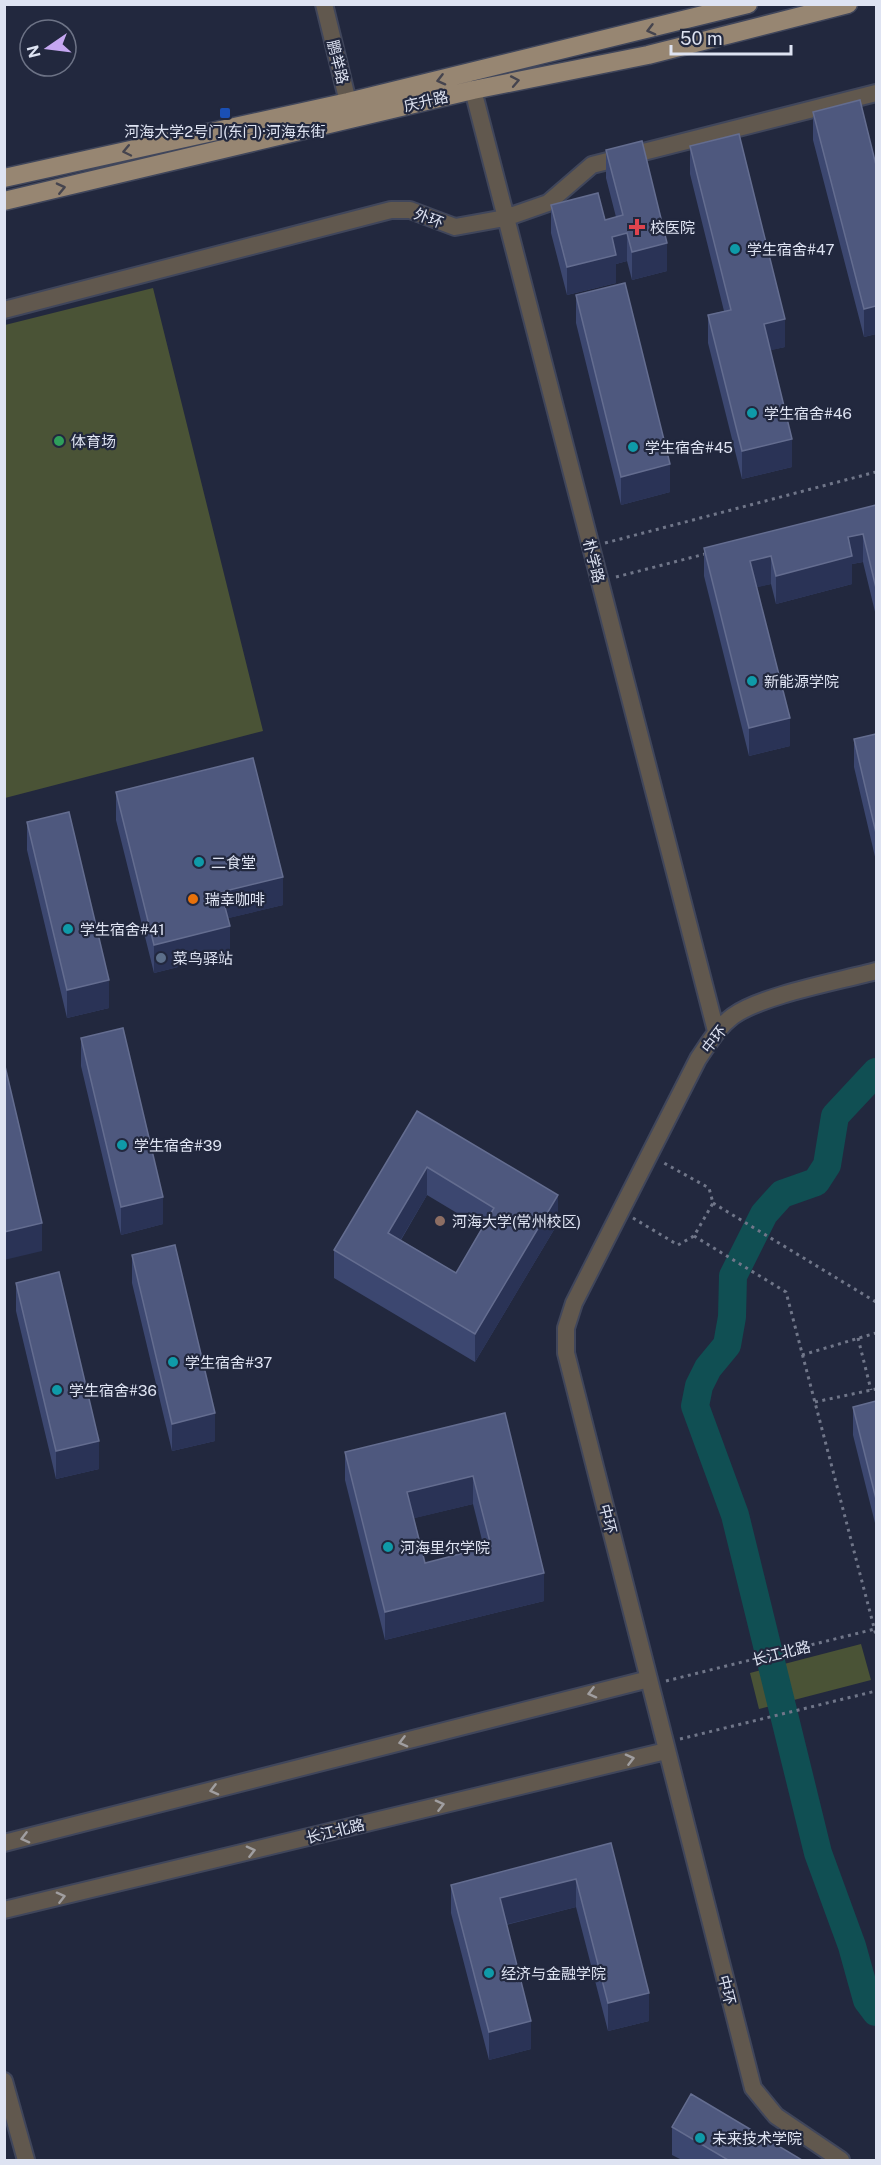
<svg xmlns="http://www.w3.org/2000/svg" width="881" height="2165" font-family="'Public Sans','Noto Sans SC',sans-serif">
<style>
.green{fill:#4a5336}
.lines{fill:none;stroke-linecap:round;stroke-linejoin:round}
.river{stroke:#104f53;stroke-width:28}
.minor-casing{stroke:#40465b;stroke-width:20}
.major-casing{stroke:#40465b;stroke-width:21}
.path{stroke:#707689;stroke-width:3;stroke-dasharray:3 4.5;stroke-linecap:butt}
.minor{stroke:#61584e;stroke-width:16}
.major{stroke:#978672;stroke-width:18}
.wall{fill:#3c4770;fill-rule:evenodd}
.shaded-wall{fill:#2a3356}
.building{fill:#4e587e;stroke:#646d90;stroke-width:1.5;fill-rule:evenodd}
.oneway{stroke:#45444e}
.oneway2{stroke:#a09ea0}
.transit-dot{fill:#1a4fb4;stroke:#22283e;stroke-width:2}
.health-dot{fill:#e0444e;stroke:#22283e;stroke-width:2}
.culture-dot{fill:#0f9aa8;stroke:#22283e;stroke-width:2}
.leisure-dot{fill:#2e9e5b;stroke:#22283e;stroke-width:2}
.food-dot{fill:#e8710a;stroke:#22283e;stroke-width:2}
.service-dot{fill:#5c6f8a;stroke:#22283e;stroke-width:2}
.education-dot{fill:#8d6e63;stroke:#22283e;stroke-width:2}
.labels{text-anchor:middle;dominant-baseline:central;stroke-width:4.5;stroke-linejoin:round;paint-order:stroke}
.street-label{font-size:15px;fill:#dee3f2;stroke:#22283e}
.poi-label{font-size:15px;fill:#dee3f2;stroke:#22283e;text-anchor:start}
</style>
<rect width="100%" height="100%" fill="#22283e"/>
<!-- green -->
<path class="green" d="M153,288L263,731L5,798V325Z
M861,1644L871,1680L759,1709L750,1673Z"/>
<g class="lines">
<!-- river -->
<path class="river" d="M876,1072L835,1116L827,1165L816,1182L782,1194L764,1214L733,1276L732,1317L727,1345L708,1368L699,1386L695,1406L735,1515L818,1853L852,1946L867,2000L876,2012"/>
<defs>
<path id="minor" d="M324,4L348,102L354,113
M473,90L716,1031
M4,310L391,210H410L455,227L505,218L548,203L592,165L876,93
M4,1843L649,1679
M4,1910L666,1751
M4,2081L26,2160
M841,2160L776,2116L753,2088L566,1353V1328L574,1303L698,1059C709,1043 718,1027 733,1016C762,995 840,981 876,971"/>
<path id="major" d="M4,178L348,102L748,4
M4,201L473,90L648,55L848,4"/>
</defs>
<!-- minor casing -->
<use href="#minor" class="minor-casing"/>
<!-- major casing -->
<use href="#major" class="major-casing"/>
<!-- path -->
<path class="path" d="M605,543L876,472
M616,577L705,554
M713,1203L876,1302
M633,1218L678,1245L694,1236L713,1203L709,1188L664,1163
M694,1236L786,1292L876,1635
M858,1338L871,1390
M802,1355L876,1333
M815,1402L876,1389
M666,1681L875,1629
M680,1739L876,1691"/>
<!-- minor -->
<use href="#minor" class="minor"/>
<!-- major -->
<use href="#major" class="major"/>
</g>
<!-- wall -->
<path class="wall" d="M813,112L876,165V334L864,337L813,140Z
M690,146L785,347L770,350L792,467L742,479L708,343V315L724,311L690,174Z
M606,150L667,271L632,280L627,261L616,264V283L567,295L551,233V205L605,220L616,217L606,178Z
M576,295L670,492L621,505L576,323Z
M876,505V616L863,562L852,564V584L776,604L771,584L756,587L790,746L749,756L704,576V548Z
M876,734V861L854,767V739Z
M116,792L283,905L228,918L230,954L154,973L116,820Z
M27,822L109,1008L67,1018L27,850Z
M81,1038L163,1224L121,1235L81,1066Z
M417,1111L558,1223L475,1362L334,1278V1250ZM427,1195L482,1228L456,1273L401,1240Z
M132,1255L215,1441L172,1451L132,1283Z
M16,1283L99,1469L56,1479L16,1311Z
M876,1401V1527L853,1435V1407Z
M505,1413L544,1601L385,1640L345,1480V1452ZM473,1504L484,1548L425,1563L414,1518Z
M611,1843L649,2021L608,2031L576,1907L506,1925L531,2049L489,2060L451,1913V1885Z
M672,2127L802,2160H682L672,2155Z"/>
<!-- shaded-wall -->
<path class="shaded-wall" d="M627,233V261L616,264V283L567,295V267L612,237Z
M667,243V271L632,280V252Z
M876,306V334L864,337V309Z
M785,319V347L764,352V324Z
M792,439V467L742,479V451Z
M670,464V492L621,505V477Z
M863,534V562L852,564V584L776,604V576L848,537Z
M771,556V584L750,589V561Z
M790,718V746L749,756V728Z
M283,877V905L221,920V892Z
M230,926V954L154,973V945Z
M109,980V1008L67,1018V990Z
M427,1167V1195L388,1261V1233Z
M558,1195V1223L475,1362V1334Z
M163,1197V1224L121,1235V1207Z
M42,1223V1251L4,1260V1232Z
M215,1413V1441L172,1451V1424Z
M99,1441V1469L56,1479V1451Z
M473,1476V1504L407,1520V1492Z
M544,1573V1601L385,1640V1612Z
M576,1879V1907L500,1926V1898Z
M649,1993V2021L608,2031V2003Z
M531,2021V2049L489,2060V2032Z"/>
<!-- building -->
<path class="building" d="M860,100L876,165V306L864,309L813,112Z
M739,134L785,319L764,324L792,439L742,451L708,315L731,310L690,146Z
M642,141L667,243L632,252L627,233L612,237L616,255L567,267L551,205L598,193L605,220L623,215L606,150Z
M625,283L670,464L621,477L576,295Z
M876,505V588L863,534L848,537L852,556L776,576L771,556L750,561L790,718L749,728L704,548Z
M876,734V833L854,739Z
M253,758L283,877L221,892L230,926L154,945L116,792Z
M69,812L109,980L67,990L27,822Z
M123,1028L163,1197L121,1207L81,1038Z
M4,1062L42,1223L4,1232Z
M417,1111L558,1195L475,1334L334,1250ZM427,1167L494,1208L456,1273L388,1233Z
M175,1245L215,1413L172,1424L132,1255Z
M59,1272L99,1441L56,1451L16,1283Z
M876,1401V1499L853,1407Z
M505,1413L544,1573L385,1612L345,1452ZM473,1476L491,1546L425,1563L407,1492Z
M611,1843L649,1993L608,2003L576,1879L500,1898L531,2021L489,2032L451,1885Z
M691,2094L802,2160H728L672,2127Z"/>
<!-- one-way arrows -->
<defs><path id="oneway-chevron" d="M-2-3.5L2.5 0L-2 3.5" fill="none" stroke-width="1.6" stroke-linecap="round" stroke-linejoin="round" transform="scale(1.5)"/></defs>
<g class="oneway">
<use href="#oneway-chevron" transform="translate(651 30) rotate(165)"/>
<use href="#oneway-chevron" transform="translate(441 80) rotate(166)"/>
<use href="#oneway-chevron" transform="translate(515 81) rotate(-11)"/>
<use href="#oneway-chevron" transform="translate(127 151) rotate(168)"/>
<use href="#oneway-chevron" transform="translate(61 188) rotate(-13)"/>
</g>
<g class="oneway2">
<use href="#oneway-chevron" transform="translate(592 1693) rotate(166)"/>
<use href="#oneway-chevron" transform="translate(403 1742) rotate(166)"/>
<use href="#oneway-chevron" transform="translate(630 1759) rotate(-14)"/>
<use href="#oneway-chevron" transform="translate(214 1790) rotate(166)"/>
<use href="#oneway-chevron" transform="translate(440 1805) rotate(-14)"/>
<use href="#oneway-chevron" transform="translate(25 1838) rotate(166)"/>
<use href="#oneway-chevron" transform="translate(251 1851) rotate(-14)"/>
<use href="#oneway-chevron" transform="translate(61 1897) rotate(-14)"/>
</g>
<!-- markers -->
<rect class="transit-dot" x="219" y="107" width="12" height="12" rx="3"/>
<path class="health-dot" d="M634 218h6v6h6v6h-6v6h-6v-6h-6v-6h6z"/>
<g class="culture-dot">
<circle cx="735" cy="249" r="6"/>
<circle cx="752" cy="413" r="6"/>
<circle cx="633" cy="447" r="6"/>
<circle cx="752" cy="681" r="6"/>
<circle cx="199" cy="862" r="6"/>
<circle cx="68" cy="929" r="6"/>
<circle cx="122" cy="1145" r="6"/>
<circle cx="173" cy="1362" r="6"/>
<circle cx="57" cy="1390" r="6"/>
<circle cx="388" cy="1547" r="6"/>
<circle cx="489" cy="1973" r="6"/>
<circle cx="700" cy="2138" r="6"/>
</g>
<circle class="leisure-dot" cx="59" cy="441" r="6"/>
<circle class="food-dot" cx="193" cy="899" r="6"/>
<circle class="service-dot" cx="161" cy="958" r="6"/>
<circle class="education-dot" cx="440" cy="1221" r="6"/>
<g class="labels">
<!-- street labels -->
<g class="street-label">
<text transform="translate(338 62) rotate(76)">鹏举路</text>
<text transform="translate(426 101) rotate(-13)">庆升路</text>
<text transform="translate(429 218) rotate(20)">外环</text>
<text transform="translate(594 561) rotate(76)">朴学路</text>
<text transform="translate(714 1039) rotate(-52)">中环</text>
<text transform="translate(608 1519) rotate(76)">中环</text>
<text transform="translate(781 1653) rotate(-14)">长江北路</text>
<text transform="translate(335 1831) rotate(-14)">长江北路</text>
<text transform="translate(727 1990) rotate(76)">中环</text>
</g>
<!-- poi labels -->
<g class="poi-label">
<text x="225" y="131" text-anchor="middle">河海大学2号门(东门)·河海东街</text>
<text x="650" y="227">校医院</text>
<text x="747" y="249">学生宿舍#47</text>
<text x="764" y="413">学生宿舍#46</text>
<text x="71" y="441">体育场</text>
<text x="645" y="447">学生宿舍#45</text>
<text x="764" y="681">新能源学院</text>
<text x="211" y="862">二食堂</text>
<text x="205" y="899">瑞幸咖啡</text>
<text x="80" y="929">学生宿舍#41</text>
<text x="173" y="958">菜鸟驿站</text>
<text x="134" y="1145">学生宿舍#39</text>
<text x="452" y="1221">河海大学(常州校区)</text>
<text x="185" y="1362">学生宿舍#37</text>
<text x="69" y="1390">学生宿舍#36</text>
<text x="400" y="1547">河海里尔学院</text>
<text x="501" y="1973">经济与金融学院</text>
<text x="712" y="2138">未来技术学院</text>
</g>
</g>
<!-- border -->
<rect width="881" height="2165" fill="none" stroke="#dee3f2" stroke-width="12"/>
<!-- north arrow -->
<g transform="translate(48 48) rotate(256)"><circle r="28" fill="#22283e" stroke="#6d7386" stroke-width="1.5"/>
<path d="M0-4.5L10 22L0 15L-10 22Z" fill="#c5a7f1"/>
<text y="-9" font-size="16" font-weight="bold" text-anchor="middle" fill="#dee3f2">N</text>
</g>
<!-- scale -->
<path d="M671 45v9h120v-9" fill="none" stroke="#dee3f2" stroke-width="3"/>
<text x="680" y="45" font-size="18" fill="#dee3f2" stroke="#22283e" stroke-width="4.5" paint-order="stroke">50 m</text>
</svg>
